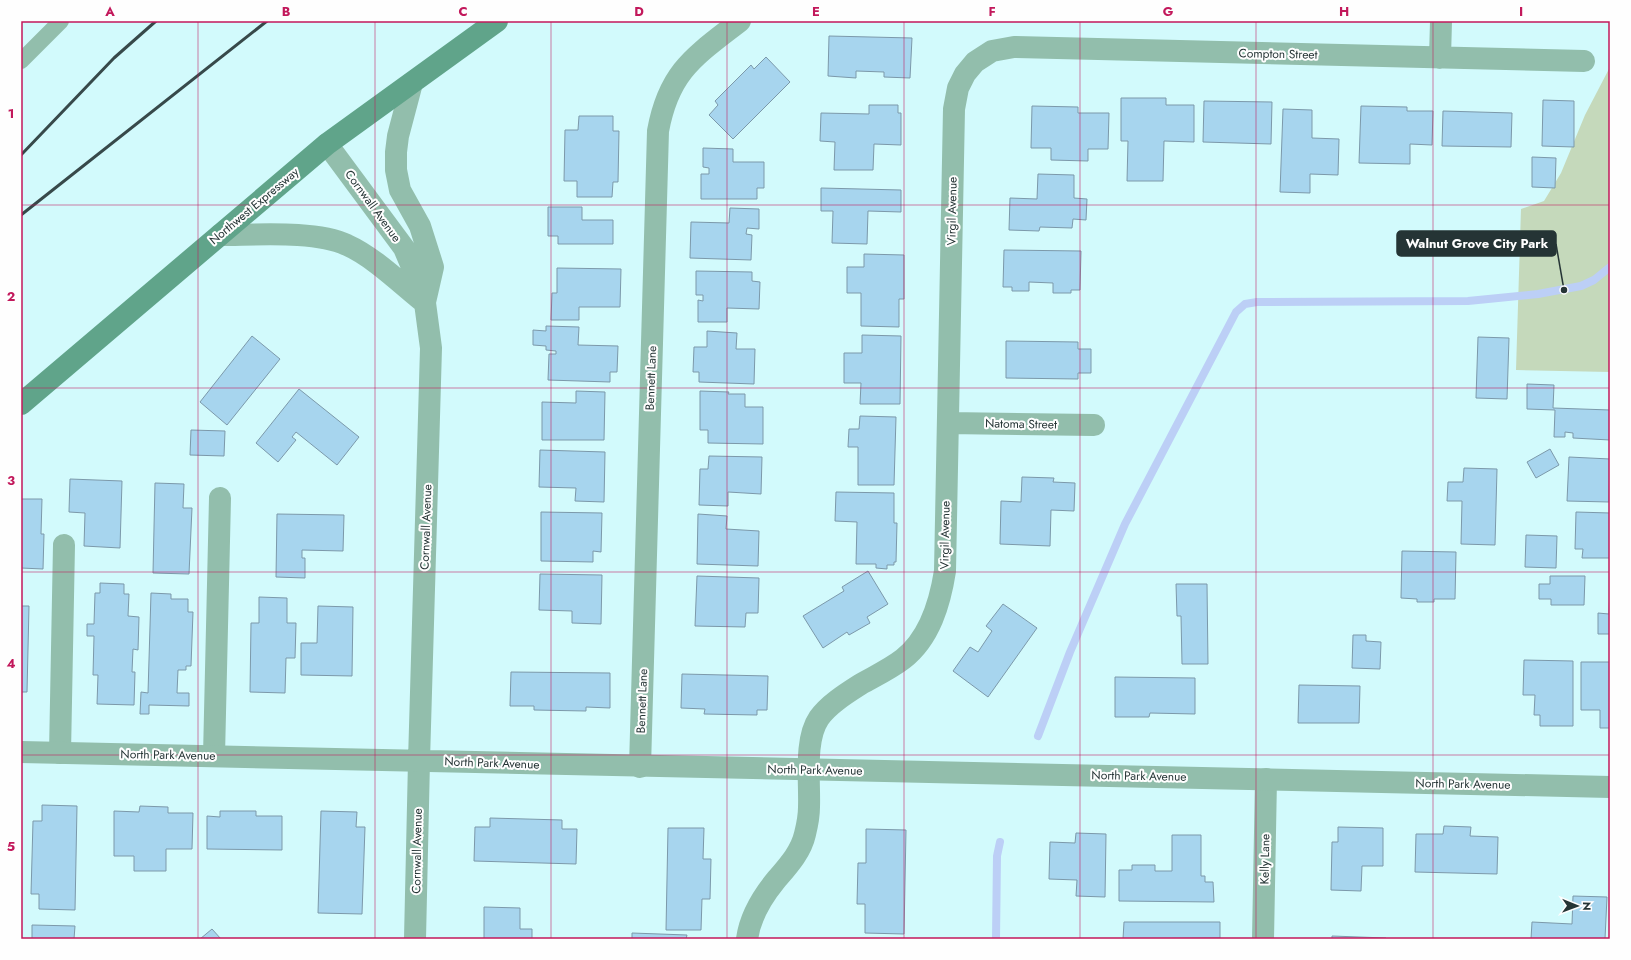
<svg xmlns="http://www.w3.org/2000/svg" width="1631" height="960" font-family="Jost,sans-serif">
<style>
.green{fill:#c5d9bb}
.lines{fill:none;stroke-linecap:round;stroke-linejoin:round}
.stream{stroke:#bccff6;stroke-width:8}
.building{fill:#a7d5ee;stroke:#7c99aa}
.service{stroke:#92beac;stroke-width:16}
.minor{stroke:#92beac;stroke-width:22}
.tertiary{stroke:#92beac;stroke-width:22}
.secondary{stroke:#60a48a;stroke-width:22}
.rail{stroke:#37494a;stroke-width:3}
.grid{fill:none;stroke:#c2185b;stroke-width:1;stroke-opacity:0.55}
.labels{text-anchor:middle;dominant-baseline:central;stroke-width:4;stroke-linejoin:round;paint-order:stroke}
.street-label{font-size:12px;fill:#253435;stroke:#fefefe}
.leader{fill:none;stroke:#253435;stroke-width:1.5}
.callout-dot{fill:#253435;stroke:#fefefe;stroke-width:1.5}
.callout{fill:#253435;stroke:#253435;stroke-width:1.5}
.callout-label{font-size:13px;text-anchor:middle;font-weight:bold;fill:#fff}
.neatline{fill:none;stroke:#c2185b;stroke-width:1.5}
.grid-label{font-size:13px;text-anchor:middle;font-weight:bold;fill:#c2185b}
</style>
<rect width="100%" height="100%" fill="#d2fafc"/>
<!-- green -->
<path class="green" d="M1610,67V372L1516,370L1521,209L1544,201L1561,173L1585,115Z"/>
<g class="lines">
<!-- stream -->
<path class="stream" d="M1038,736L1070,652L1125,524L1236,312L1245,304L1257,302L1468,301L1538,294L1581,286L1594,280L1610,267
M996,939L997,856L1000,842"/>
</g>
<!-- building -->
<path class="building" d="M829,36L912,38L910,78L884,77V72L856,71V78L828,76Z
M766,57L790,82L733,139L709,115L718,105L715,101L751,65L754,69Z
M1121,98H1166V105H1194V142L1164,141L1163,181H1127L1128,141H1121Z
M1543,100L1574,101V147L1542,146Z
M1204,101L1272,102L1271,144L1203,142Z
M869,105H898V113H901V145L874,144L873,170H834L835,142L820,141L821,113L869,114Z
M1032,106L1078,107V113H1109L1108,149H1088V161L1051,160V148H1031Z
M1361,106L1407,107V111H1433L1432,145L1410,144V164L1359,163Z
M1283,109L1312,110V138L1339,139L1338,175L1310,174V193L1280,192Z
M1443,111L1512,113L1511,147L1442,146Z
M579,116H613V131H619L618,182H613L612,197H577V181H564L565,130H578Z
M703,148L733,149V162H764V188H757V199H701V174H709V168L703,167Z
M1532,157L1556,158L1555,188L1532,187Z
M1038,174L1074,175V198L1087,199L1086,220L1073,219L1072,228L1040,227L1039,231L1009,230L1010,198L1037,199Z
M821,188L901,190V212L868,211L867,244L832,243L833,211H821Z
M548,207H582V220H613V244H558V236H548Z
M730,208L759,209V229L747,228L746,234L752,235L751,260L690,258L691,222L729,223Z
M1004,250L1081,251L1080,290H1071V293H1053V283L1029,282V291H1012V287H1003Z
M864,254L904,255V299H899V327L861,326V293H847V267H864Z
M557,268L621,269L620,307H579V320H551L552,293H557Z
M696,271L752,272V281L760,282L759,309L727,308V322H698V300L703,301V295H696Z
M546,326L579,327L578,345L618,346L617,372H610V382L548,380L549,354H556V351L546,350V346L533,345V330L546,331Z
M707,331L737,333L736,349H755L754,384L699,382V372H693L694,347H707Z
M862,335L901,336L900,404H860L861,383H844V353H862Z
M252,336L280,359L227,425L200,402Z
M1478,337L1509,338L1507,399L1476,398Z
M1006,341L1078,342V349H1091V373H1078V379L1006,378Z
M1527,384L1554,385L1553,408L1610,410V440L1573,438V433L1565,432V437H1554L1555,410L1527,409Z
M299,389L359,437L337,465L296,432L292,437L296,440L278,462L256,443Z
M576,391L605,392L604,440H542V402L576,403Z
M700,391L729,392L728,394H745V407H763V444L708,443V430H700Z
M860,416L896,417L894,485H858V447H848L849,429H859Z
M191,430L225,431L224,456L190,455Z
M1550,449L1559,465L1536,478L1527,462Z
M540,450L605,452L604,502L575,501L576,488L539,487Z
M709,456L762,457L761,494L728,492V506L699,505L700,469H708Z
M1569,457L1610,459L1609,502L1567,501Z
M1464,468L1497,469L1495,545L1461,544L1462,501H1447L1448,482H1463Z
M1022,477L1054,478L1053,482L1075,483L1074,511L1051,510L1050,546L1000,544L1001,501L1021,502Z
M70,479L122,481L120,548L84,546L85,513L69,512Z
M155,483L184,484L183,508H192L189,574L153,573Z
M836,492L894,493V523H897L896,562H894V565H887V569L876,568V564H856L857,522L835,521Z
M21,499H42L41,534H44L43,569L21,568Z
M541,512L602,513L601,552L593,551V562L541,561Z
M1576,512L1610,513V558H1582L1583,549H1575Z
M277,514L344,515L343,551L302,550V558H305V578L276,577Z
M698,514L727,516L726,529L759,531L758,566L697,564Z
M1526,535L1557,536L1556,568L1525,567Z
M1402,551L1456,552L1455,599H1434V602H1417V599L1401,598Z
M868,571L888,604L867,617L870,623L849,635L847,632L823,648L803,616L844,591L842,587Z
M540,574L602,575L601,624L572,623V611L539,610Z
M697,576L759,578L758,613H746L745,627L695,626Z
M1550,576H1585L1584,605H1551V599H1539V584H1550Z
M100,583L124,584V594H129L128,616L139,617L138,650L133,649L132,672H135L134,705L97,704L98,675H93L94,636H87V624H94L95,593H100Z
M1176,584H1207L1208,664H1182L1181,616H1177Z
M1610,587V634H1598V613L1609,614Z
M151,593L171,594V599H188V612H193L191,666H186V670H178L177,693H189V706L149,705V714H140L141,692L148,693Z
M259,597L287,598V623H296L295,658H286L285,693L250,692L251,623H259Z
M1003,604L1037,628L988,697L953,671L970,647L978,652L992,631L986,626Z
M21,606H29L27,692H21Z
M318,606L353,607L352,676L301,675V643H317Z
M1353,635H1366V641L1381,642L1380,669L1352,668Z
M1524,660L1573,661V726H1540V715H1534L1535,695H1523Z
M1581,662H1610V728H1600V710H1581Z
M511,672L610,673V708L586,707V711L534,710V706H510Z
M682,674L768,676L767,710H757V715L704,714L705,709L681,708Z
M1115,677L1195,678V714L1150,713L1149,717H1115Z
M1299,685L1360,686L1359,723H1298Z
M42,805L77,806L75,910L39,909V894H31L33,821H42Z
M140,806L168,807V813H193L192,849H166V871H134V856H114V811L139,812Z
M220,811H256V816H282V850L207,849V816L220,817Z
M321,811L357,812L356,827H365L362,914L318,913Z
M490,818L562,820V829H577L576,864L474,861L475,827H490Z
M1444,826L1471,827L1470,836L1498,837L1497,874L1415,872L1416,834H1443Z
M1338,827L1383,828V866H1362L1361,891L1331,890L1332,842H1338Z
M668,828H704L703,859H711L710,899H702L701,930H666Z
M866,829L906,830L904,934L865,933V904H857L858,863H866Z
M1076,833L1106,834L1105,897L1076,896L1077,880L1049,879L1050,842L1075,843Z
M1172,835H1201V876H1205V882H1213L1214,902L1119,901V870H1132V865H1155V871H1172Z
M1573,896L1607,897L1605,939H1531L1532,922L1572,924Z
M484,907L520,908V929H532V939H484Z
M1124,922H1220V938L1123,939Z
M32,925L75,926L74,939H32Z
M212,929L221,939H200Z
M632,933L687,935L686,939H632Z
M1332,936L1386,938V939H1332Z"/>
<g class="lines">
<!-- service -->
<path class="service" d="M21,61L61,21"/>
<!-- minor -->
<path class="minor" d="M1440,58L1441,21
M948,423L1094,425
M60,753L64,545
M214,756L220,498
M640,767L658,131C669,71 695,56 740,21
M415,939L419,761
M747,939C750,917 762,897 776,880C788,866 801,852 805,834C807,826 809,816 809,807C810,781 804,740 819,718C829,704 847,693 861,684C875,676 890,669 903,659C930,638 940,603 945,571L954,109L958,88L965,74L975,62L992,51L1014,47L1584,61
M1263,939L1266,779"/>
<!-- tertiary -->
<path class="tertiary" d="M412,83L398,136L396,152V170L400,190L420,226L433,267L425,302
M327,144L404,248L418,281L425,303L431,348L419,761
M220,235C255,235 316,230 347,245C374,257 401,284 425,303
M21,752L1610,787"/>
<!-- secondary -->
<path class="secondary" d="M21,404L327,144L497,21"/>
<!-- rail -->
<path class="rail" d="M21,155L114,58L156,21
M21,215L267,21"/>
</g>
<!-- grid -->
<path class="grid" d="M198,21V939M375,21V939M551,21V939M727,21V939M904,21V939M1080,21V939M1256,21V939M1433,21V939M21,205H1610M21,388H1610M21,572H1610M21,755H1610"/>
<g class="labels">
<!-- street labels -->
<g class="street-label">
<text transform="translate(1278 54) rotate(1)">Compton Street</text>
<text transform="translate(254 206) rotate(-40)">Northwest Expressway</text>
<text transform="translate(373 206) rotate(54)">Cornwall Avenue</text>
<text transform="translate(952 211) rotate(-89)">Virgil Avenue</text>
<text transform="translate(651 378) rotate(-88)">Bennett Lane</text>
<text transform="translate(1021 424) rotate(1)">Natoma Street</text>
<text transform="translate(426 527) rotate(-88)">Cornwall Avenue</text>
<text transform="translate(945 535) rotate(-89)">Virgil Avenue</text>
<text transform="translate(642 701) rotate(-88)">Bennett Lane</text>
<text transform="translate(168 755) rotate(1)">North Park Avenue</text>
<text transform="translate(492 763) rotate(2)">North Park Avenue</text>
<text transform="translate(815 770) rotate(1)">North Park Avenue</text>
<text transform="translate(1139 776) rotate(1)">North Park Avenue</text>
<text transform="translate(1463 784) rotate(1)">North Park Avenue</text>
<text transform="translate(417 851) rotate(-89)">Cornwall Avenue</text>
<text transform="translate(1265 859) rotate(-89)">Kelly Lane</text>
</g>
</g>
<!-- callouts -->
<path class="leader" d="M1564 290L1556 244"/>
<circle class="callout-dot" cx="1564" cy="290" r="4"/>
<rect class="callout" x="1397" y="231" width="159" height="25" rx="4"/>
<g class="callout-label">
<text x="1477" y="248">Walnut Grove City Park</text>
</g>
<!-- border -->
<rect width="1631" height="960" fill="none" stroke="#fefefe" stroke-width="44"/>
<!-- north arrow -->
<g transform="translate(1577 906) rotate(91)" stroke="#fefefe" stroke-width="3" paint-order="stroke">
<path d="M0-3L7 15L0 10L-7 15Z" fill="#253435"/>
<text y="-6" font-size="11" font-weight="bold" text-anchor="middle" fill="#253435">N</text>
</g>
<rect x="22" y="22" width="1587" height="916" class="neatline"/>
<g class="grid-label">
<text x="110" y="16">A</text>
<text x="286" y="16">B</text>
<text x="463" y="16">C</text>
<text x="639" y="16">D</text>
<text x="816" y="16">E</text>
<text x="992" y="16">F</text>
<text x="1168" y="16">G</text>
<text x="1344" y="16">H</text>
<text x="1521" y="16">I</text>
<text x="11" y="118">1</text>
<text x="11" y="301">2</text>
<text x="11" y="485">3</text>
<text x="11" y="668">4</text>
<text x="11" y="851">5</text>
</g>
</svg>
